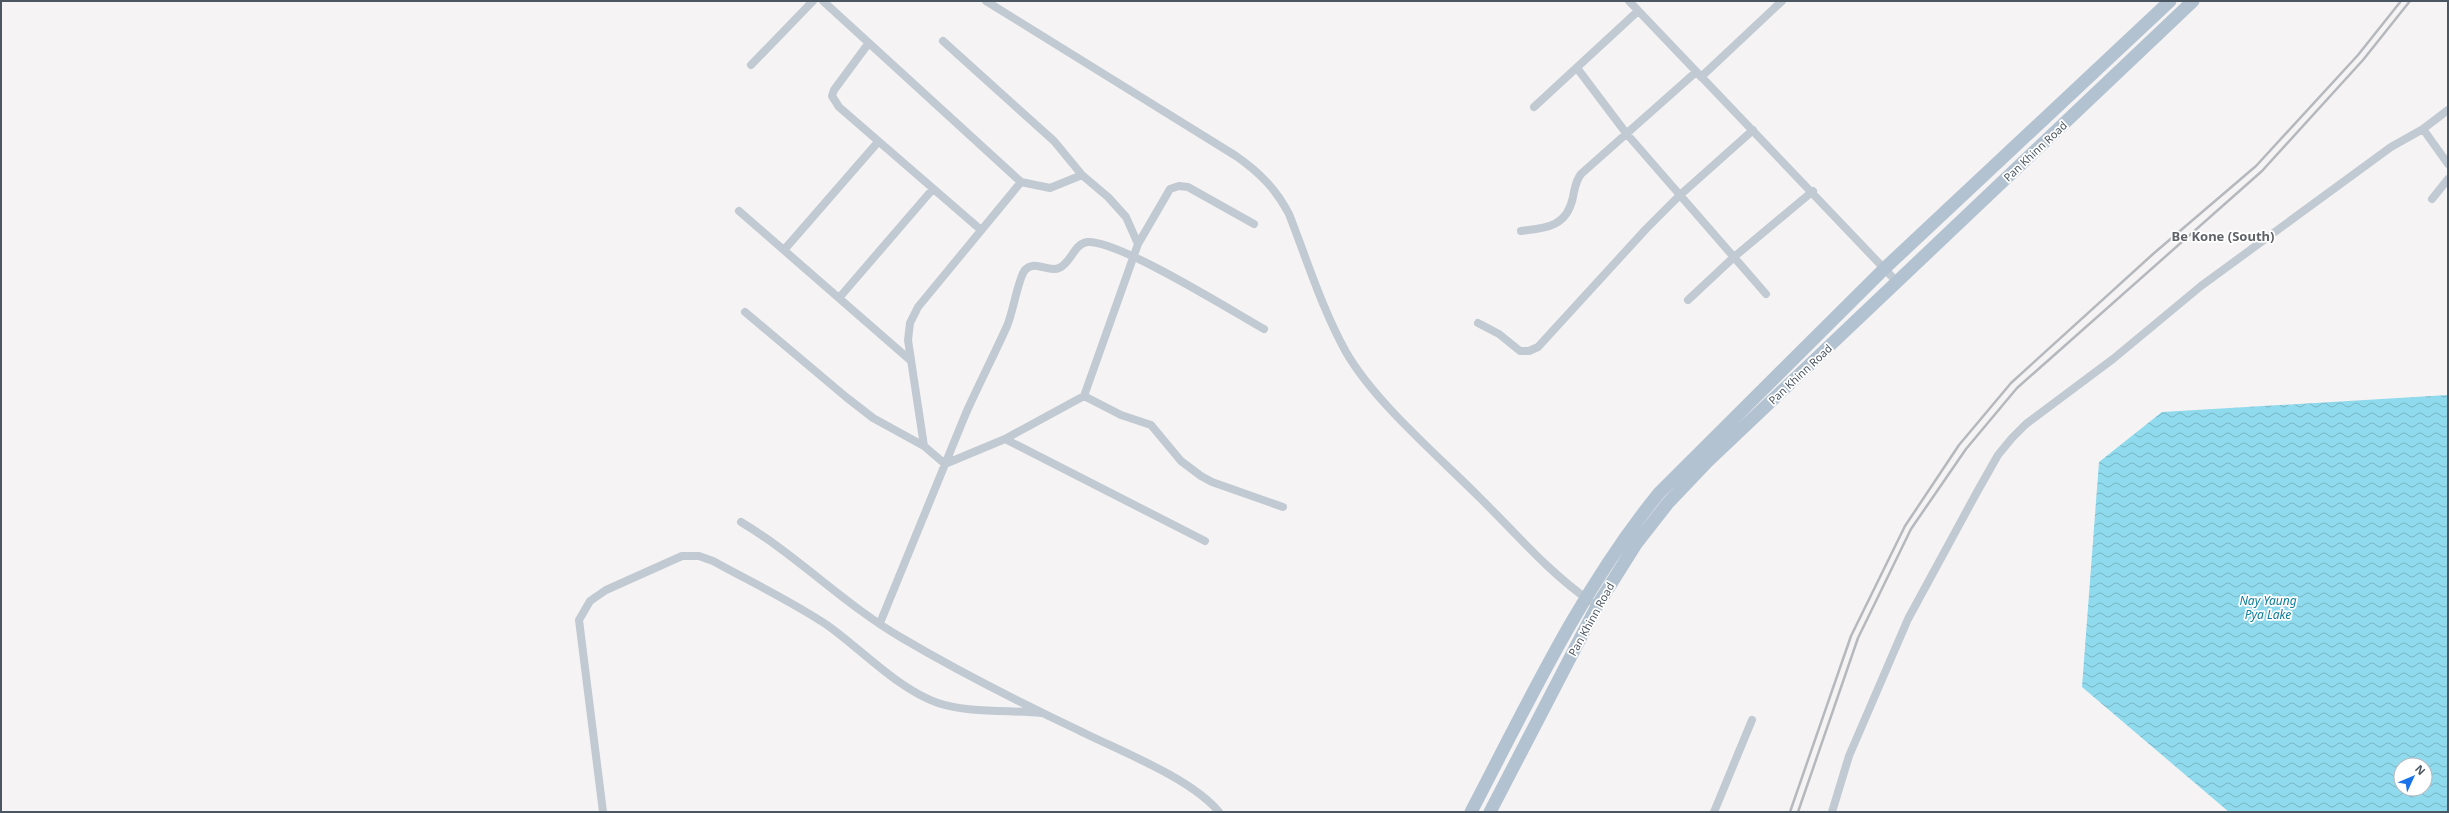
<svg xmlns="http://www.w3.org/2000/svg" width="2449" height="813" font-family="'Noto Sans',sans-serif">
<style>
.water{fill:url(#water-waves);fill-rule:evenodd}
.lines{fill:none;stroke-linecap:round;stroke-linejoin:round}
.minor{stroke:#c1cad2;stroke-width:8}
.primary{stroke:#b3c2d1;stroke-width:13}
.rail{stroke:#b5b8bd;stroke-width:2.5}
.labels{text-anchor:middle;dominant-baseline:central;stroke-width:3.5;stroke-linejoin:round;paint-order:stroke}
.street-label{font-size:11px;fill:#4a5661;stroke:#fff}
.water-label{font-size:12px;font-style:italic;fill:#0c7c9b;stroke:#fff}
.quarter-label{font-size:13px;font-weight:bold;fill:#5f6368;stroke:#fff}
</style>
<defs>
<pattern id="water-waves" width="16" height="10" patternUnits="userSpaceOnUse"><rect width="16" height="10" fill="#90daee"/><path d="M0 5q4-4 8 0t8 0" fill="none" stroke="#78b4c4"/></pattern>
</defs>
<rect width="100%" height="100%" fill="#f5f3f3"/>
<!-- water -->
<path class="water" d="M2448,395V812H2229L2082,687L2099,462L2162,412ZM2401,765H2425V789H2401Z"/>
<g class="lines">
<!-- minor -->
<path class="minor" d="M823,1L1021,182
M986,1L1236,156C1259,172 1276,189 1289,214C1307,260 1322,309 1346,352C1374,401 1436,454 1477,495C1513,530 1548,572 1590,601
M1629,1L1897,282
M943,41L1054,141L1082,175L1108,197L1126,217L1138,244
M868,44L834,90L832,96L839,107L981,230
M751,65L813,1
M1577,68L1626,133L1766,294
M1701,77L1782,1
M1534,107L1638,11
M2423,129L2448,164
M2432,199L2448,179
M739,211L910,360
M1521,231C1546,228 1567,227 1573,197C1575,188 1575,182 1581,174L1696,72
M784,250L878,142
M839,298L932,190
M1688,300L1734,257L1813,191
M745,312L846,397L873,418L924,446L945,464L1005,439L1084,396L1138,244L1170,189L1179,186L1188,187L1254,224
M1478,323L1499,334L1520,351H1529L1538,347L1646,229L1679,196L1753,130
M1084,396L1121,415L1151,425L1181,461L1201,476L1212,482L1283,507
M1005,439L1205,541
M924,446L908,340L910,323L918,307L1021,182L1050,188L1082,175
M741,522C798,556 845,605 902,638C958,671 1017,701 1076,729C1117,750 1190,777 1219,812
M880,623C908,553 937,483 966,413C979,384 994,355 1007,326C1013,313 1018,278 1025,270C1035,259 1048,273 1059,268C1071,263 1074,244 1087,242C1117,239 1232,311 1264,329
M603,812L579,620L590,601L606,590L682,556H699L713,561C751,582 791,601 827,625C861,649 899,690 938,703C968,713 1010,710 1041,713
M1714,812L1752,720
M1832,812L1849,756L1908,619L1977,492L1998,455L2012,438L2026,424L2113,359L2201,286L2391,147L2423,129L2448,110"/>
<!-- primary -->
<path class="primary" d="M1471,812C1528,703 1581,589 1659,493L1885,268L2170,1
M1490,812L1597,606L1636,544L1668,503L1708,461L2193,1"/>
<!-- rail -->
<path class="rail" d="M1790,812L1851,636L1905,526L1959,445L2011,383L2153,254L2256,166L2358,55L2401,1
M1798,812L1858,638L1911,529L1966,449L2017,388L2262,171L2363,60L2410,1"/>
</g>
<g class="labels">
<!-- street labels -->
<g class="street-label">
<text transform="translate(2035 151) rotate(-43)">Pan Khinn Road</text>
<text transform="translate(1800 374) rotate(-43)">Pan Khinn Road</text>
<text transform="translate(1591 619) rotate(-61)">Pan Khinn Road</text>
</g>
<!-- water labels -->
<g class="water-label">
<text x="2268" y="600">Nay Yaung<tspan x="2268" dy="14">Pya Lake</tspan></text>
</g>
<!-- quarter labels -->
<g class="quarter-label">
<text x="2223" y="236">Be Kone (South)</text>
</g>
</g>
<!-- border -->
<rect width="2449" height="813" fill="none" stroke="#4a5661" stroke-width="4"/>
<!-- north arrow -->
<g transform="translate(2413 777) rotate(46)"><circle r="19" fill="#ffffff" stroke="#b7bbc0"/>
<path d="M0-3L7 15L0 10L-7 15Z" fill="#1a73e8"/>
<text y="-6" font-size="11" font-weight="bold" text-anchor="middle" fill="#4a5661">N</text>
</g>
</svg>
